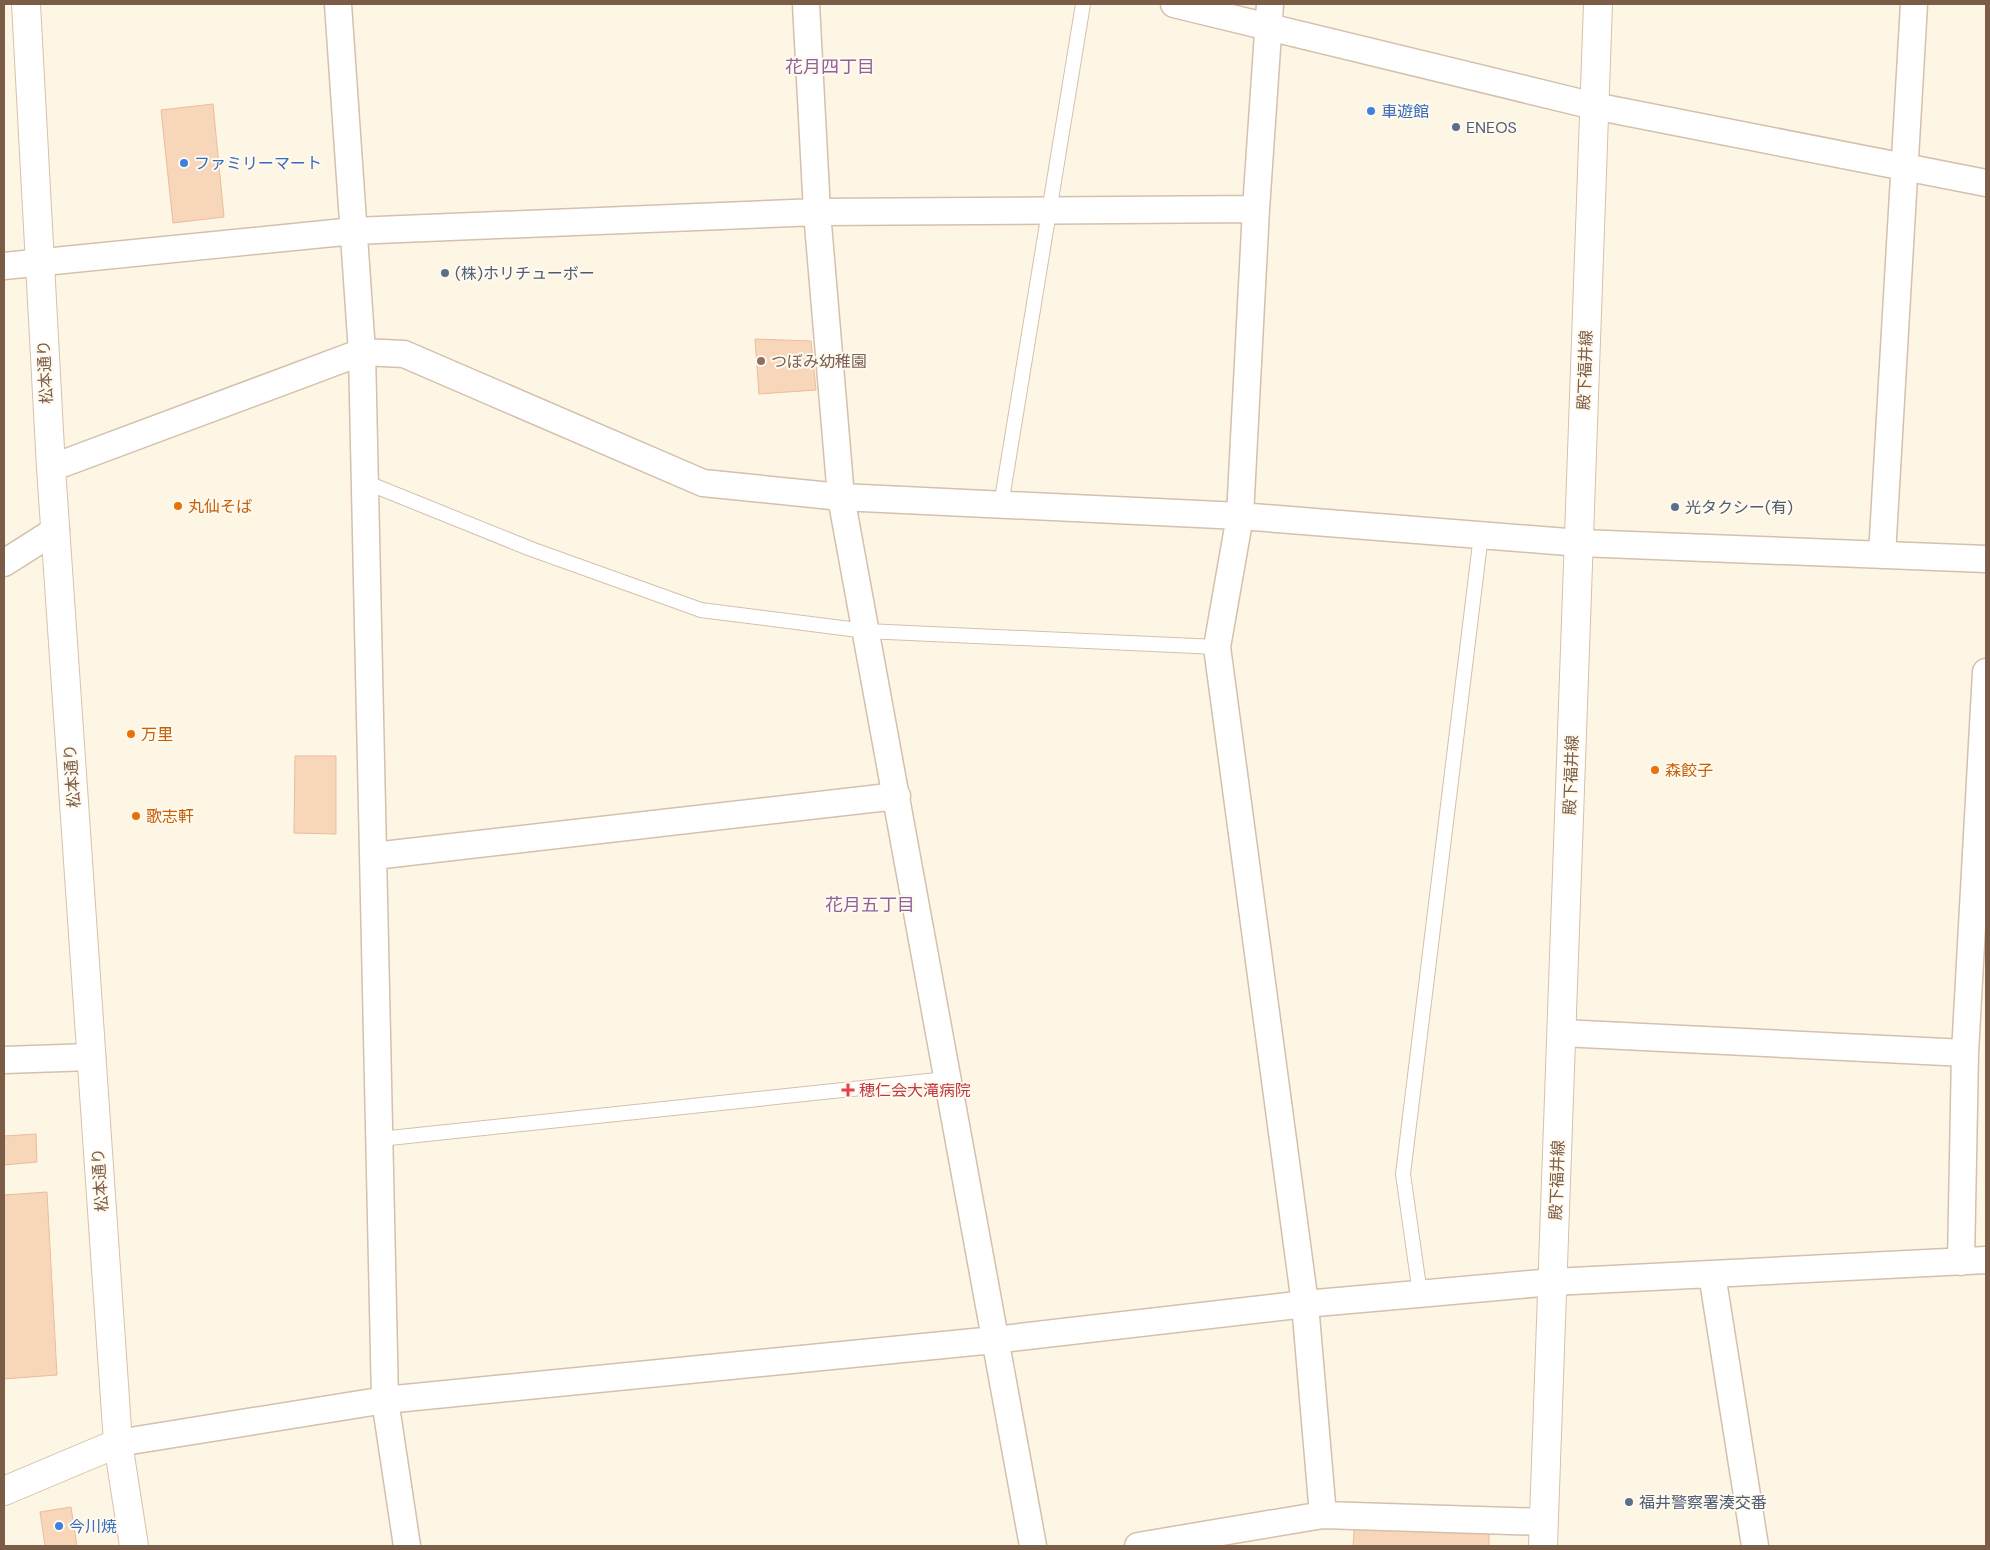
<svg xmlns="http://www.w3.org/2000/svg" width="1990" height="1550" font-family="'DM Sans','Noto Sans JP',sans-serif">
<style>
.building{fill:#f7d6ba;stroke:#ebbd99}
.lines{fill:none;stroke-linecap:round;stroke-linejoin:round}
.lane-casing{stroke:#d4c0ac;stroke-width:16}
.street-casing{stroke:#d4c0ac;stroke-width:29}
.secondary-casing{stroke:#d8c0a9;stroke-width:30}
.lane{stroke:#fff;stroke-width:14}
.street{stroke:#fff;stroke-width:26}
.secondary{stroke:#fff;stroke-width:28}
.shop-dot{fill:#3f7fe0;stroke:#fff9ee;stroke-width:2}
.service-dot{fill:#5c6f8a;stroke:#fff9ee;stroke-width:2}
.education-dot{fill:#8d6e63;stroke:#fff9ee;stroke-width:2}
.food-dot{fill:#e8710a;stroke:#fff9ee;stroke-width:2}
.health-dot{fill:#e0444e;stroke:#fff9ee;stroke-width:2}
.labels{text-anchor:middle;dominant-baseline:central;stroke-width:4;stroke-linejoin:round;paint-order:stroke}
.shop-label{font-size:16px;fill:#366cbe;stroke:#fff9ee;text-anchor:start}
.service-label{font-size:16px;fill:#4e5e75;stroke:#fff9ee;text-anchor:start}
.education-label{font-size:16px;fill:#785e54;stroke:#fff9ee;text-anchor:start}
.street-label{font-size:16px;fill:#7b5c47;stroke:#fff9ee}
.food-label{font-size:16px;fill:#c56008;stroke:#fff9ee;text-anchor:start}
.health-label{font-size:16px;fill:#be3a42;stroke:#fff9ee;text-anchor:start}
.neighbourhood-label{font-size:18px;fill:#8e629f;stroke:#fff9ee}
</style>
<rect width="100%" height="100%" fill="#fef6e5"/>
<!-- building -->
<path class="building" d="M213,104L224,217L173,223L161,110Z
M755,339L811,341L816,390L759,394Z
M295,756H336V834L294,833Z
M36,1134L37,1162L4,1165V1136Z
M47,1192L57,1375L4,1379V1195Z
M71,1507L77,1546H45L40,1512Z
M1355,1516L1489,1520V1546H1353Z"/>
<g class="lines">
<defs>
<path id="lane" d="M365,482L531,549L701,610L866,631L1217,647
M1001,505L1083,4
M380,1139L947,1079
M1420,1294L1403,1174L1481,535"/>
<path id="street" d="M338,4L362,352L385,1400L407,1546
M806,4L817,212L841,497L1033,1546
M1174,4L1594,106L1986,183
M1270,4L1256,209L1240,516L1217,647L1305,1304L1323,1515
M4,266L354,231L817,212L1256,209
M51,468L362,352L404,354L703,483L841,497L1240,516L1580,543L1986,559
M1882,555L1914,4
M4,563L56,530
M374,856L897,796
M1562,1033L1965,1053
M4,1060L92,1057
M1961,1262L1965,1053L1986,672
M1712,1274L1755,1546
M118,1443L385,1400L994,1340L1305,1304L1553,1282L1986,1260
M1138,1546L1323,1515L1544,1522"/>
<path id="secondary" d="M26,4L51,468L118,1443L134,1546
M4,1491L118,1443
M1543,1546L1598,4"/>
</defs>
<!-- lane casing -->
<use href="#lane" class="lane-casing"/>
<!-- street casing -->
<use href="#street" class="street-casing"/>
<!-- secondary casing -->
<use href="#secondary" class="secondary-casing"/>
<!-- lane -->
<use href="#lane" class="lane"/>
<!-- street -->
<use href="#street" class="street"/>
<!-- secondary -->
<use href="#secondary" class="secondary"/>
</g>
<!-- markers -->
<g class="shop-dot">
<circle cx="1371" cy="111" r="5"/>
<circle cx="184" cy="163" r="5"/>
<circle cx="59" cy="1526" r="5"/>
</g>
<g class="service-dot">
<circle cx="1456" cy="127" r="5"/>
<circle cx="445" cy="273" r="5"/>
<circle cx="1675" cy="507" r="5"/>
<circle cx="1629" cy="1502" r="5"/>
</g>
<circle class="education-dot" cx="761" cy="361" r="5"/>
<g class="food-dot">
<circle cx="178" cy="506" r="5"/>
<circle cx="131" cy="734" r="5"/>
<circle cx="1655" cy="770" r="5"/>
<circle cx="136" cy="816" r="5"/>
</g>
<path class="health-dot" d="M845.5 1082.5h5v5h5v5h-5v5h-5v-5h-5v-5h5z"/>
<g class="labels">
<!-- shop labels -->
<g class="shop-label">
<text x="1381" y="111">車遊館</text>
<text x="194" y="163">ファミリーマート</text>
<text x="69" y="1526">今川焼</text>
</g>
<!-- service labels -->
<g class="service-label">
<text x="1466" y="127">ENEOS</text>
<text x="455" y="273">(株)ホリチューボー</text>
<text x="1685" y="507">光タクシー(有)</text>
<text x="1639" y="1502">福井警察署湊交番</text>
</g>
<!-- education labels -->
<g class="education-label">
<text x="771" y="361">つぼみ幼稚園</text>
</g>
<!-- street labels -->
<g class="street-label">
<text transform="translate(1585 370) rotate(-88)">殿下福井線</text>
<text transform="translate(45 372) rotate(-93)">松本通り</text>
<text transform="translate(1571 775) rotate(-88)">殿下福井線</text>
<text transform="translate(72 776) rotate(-94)">松本通り</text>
<text transform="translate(100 1180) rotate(-94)">松本通り</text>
<text transform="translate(1557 1180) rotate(-88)">殿下福井線</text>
</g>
<!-- food labels -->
<g class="food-label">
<text x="188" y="506">丸仙そば</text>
<text x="141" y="734">万里</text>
<text x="1665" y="770">森餃子</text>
<text x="146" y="816">歌志軒</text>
</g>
<!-- health labels -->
<g class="health-label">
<text x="859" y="1090">穂仁会大滝病院</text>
</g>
<!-- neighbourhood labels -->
<g class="neighbourhood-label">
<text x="830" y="67">花月四丁目</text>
<text x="870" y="905">花月五丁目</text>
</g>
</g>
<!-- border -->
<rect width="1990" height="1550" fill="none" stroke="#7b5c47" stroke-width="10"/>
</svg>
